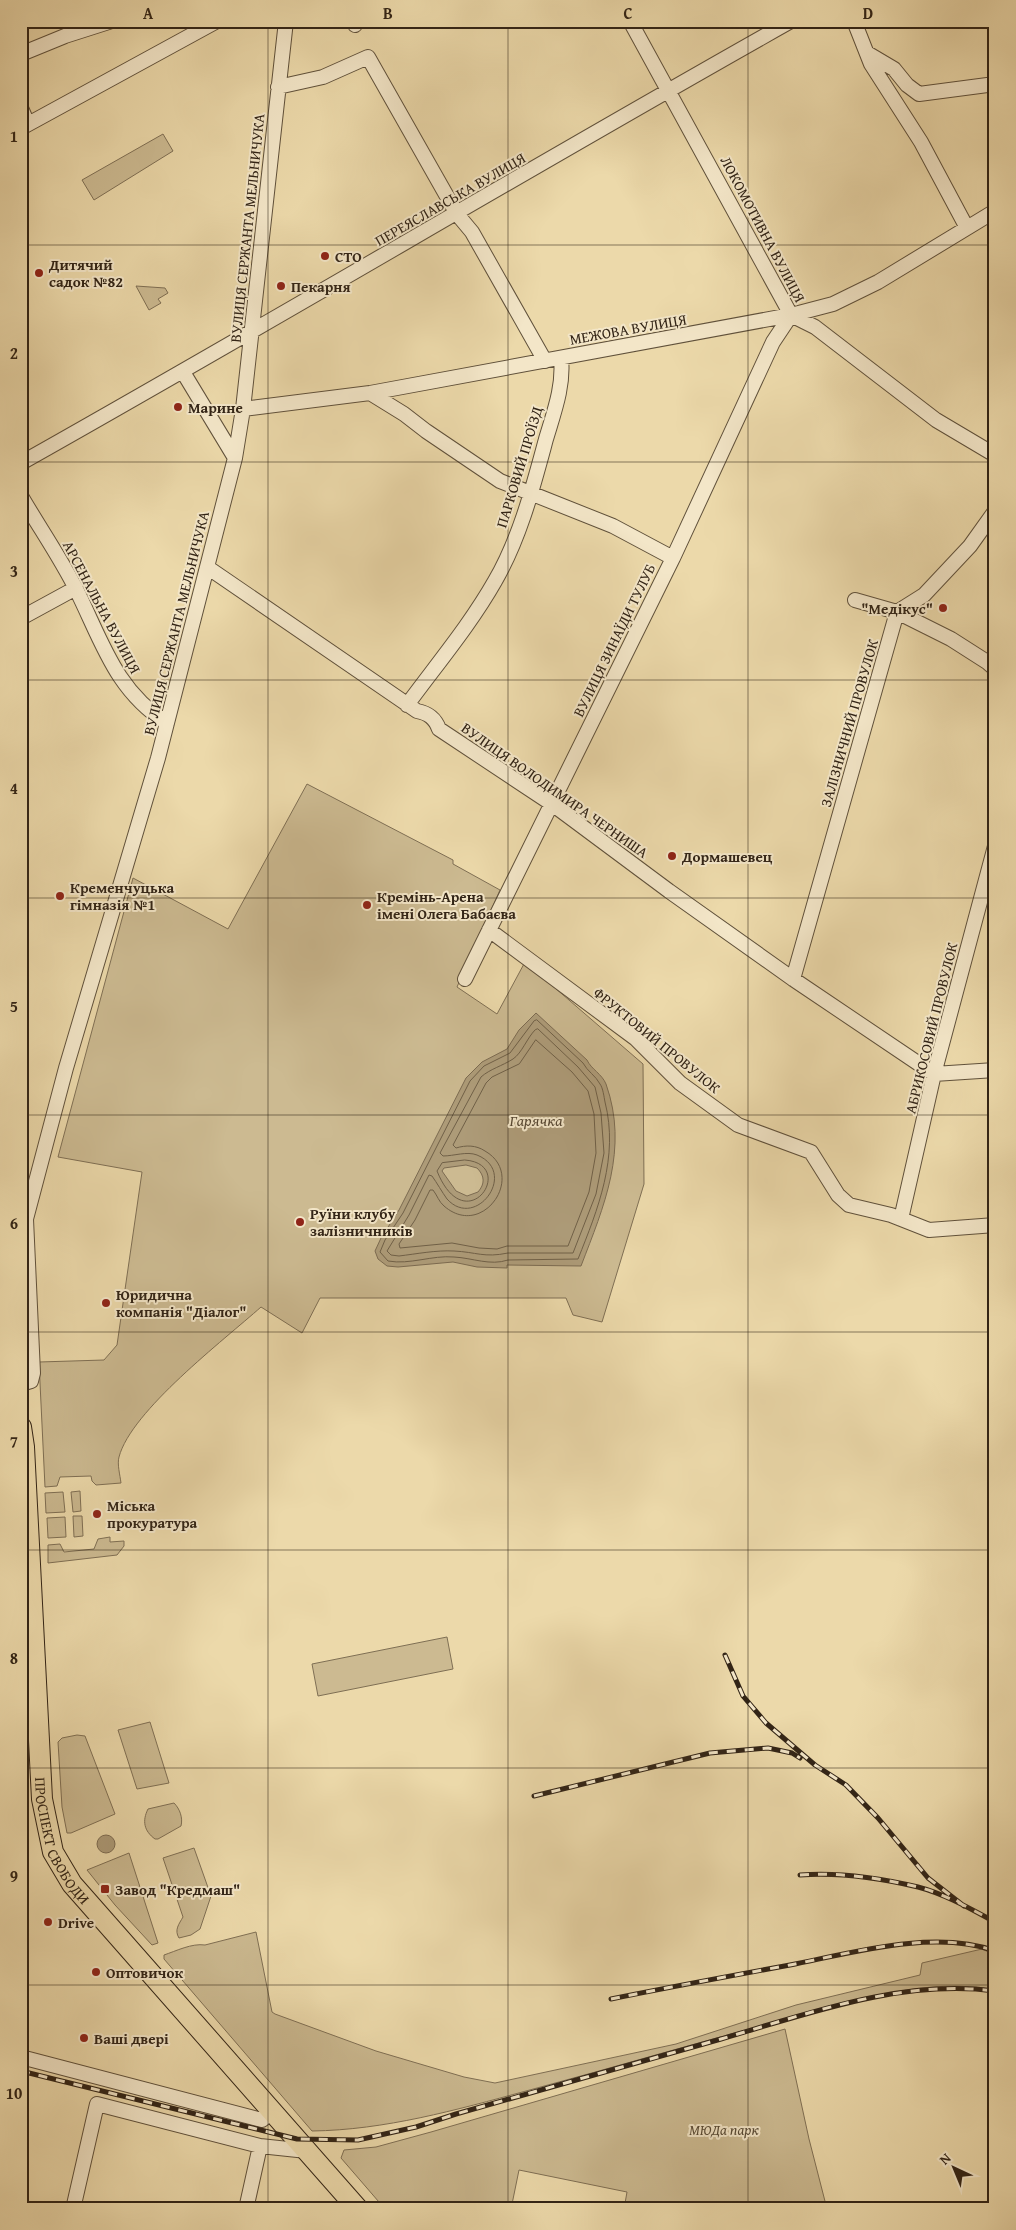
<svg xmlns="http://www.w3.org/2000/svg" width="1016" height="2230" font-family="'Gentium Book Plus',serif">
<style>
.green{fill:#ccba91;stroke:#7f6f54}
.water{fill:#ad9b78;stroke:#7c6b51;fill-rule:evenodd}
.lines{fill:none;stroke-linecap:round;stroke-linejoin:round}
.shore{stroke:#706047;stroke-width:1}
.minor-casing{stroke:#60513b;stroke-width:16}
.highway-casing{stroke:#322416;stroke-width:22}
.minor{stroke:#f3e6c8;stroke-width:14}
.highway{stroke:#ecd9aa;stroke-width:20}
.rail-casing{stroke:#322416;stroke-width:5}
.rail{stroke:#f3e6c8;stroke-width:3;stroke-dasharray:9;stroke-linecap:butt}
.grid{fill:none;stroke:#322416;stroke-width:1;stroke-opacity:0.55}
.poi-dot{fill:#8f2418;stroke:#f3e6c8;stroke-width:2}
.labels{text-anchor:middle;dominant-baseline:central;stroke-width:4;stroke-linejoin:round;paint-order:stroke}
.street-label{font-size:15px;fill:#322416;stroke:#f3e6c8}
.poi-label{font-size:15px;font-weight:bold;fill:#322416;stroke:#f3e6c8;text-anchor:start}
.park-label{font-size:15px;font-style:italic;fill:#584a35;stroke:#f3e6c8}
.water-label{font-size:16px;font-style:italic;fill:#574833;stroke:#f3e6c8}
.neatline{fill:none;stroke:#322416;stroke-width:2}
.grid-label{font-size:16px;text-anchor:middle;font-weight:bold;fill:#322416}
</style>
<rect width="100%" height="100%" fill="#ecd9aa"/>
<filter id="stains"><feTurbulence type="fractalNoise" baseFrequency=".004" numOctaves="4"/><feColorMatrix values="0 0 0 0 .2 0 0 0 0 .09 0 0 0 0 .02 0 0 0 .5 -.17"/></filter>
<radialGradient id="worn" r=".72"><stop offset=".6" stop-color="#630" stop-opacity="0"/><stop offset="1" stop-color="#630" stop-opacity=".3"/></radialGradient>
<!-- green -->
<path class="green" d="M163,134L173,151L94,200L82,180Z
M136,286L165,288L168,293L158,299L161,303L149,310Z
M307,784L453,860V864L500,890L457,987L497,1014L525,962L643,1064L644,1184L602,1322L573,1315L566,1298H320L302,1333L261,1307C224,1340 131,1411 119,1457C117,1464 120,1475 121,1483L96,1485L92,1481L91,1476L60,1477L57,1486L45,1487L39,1362L104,1360L117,1345L142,1172L58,1157L133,878L228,929Z
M80,1491L81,1511L73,1512L71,1492Z
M63,1492L65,1512L46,1513L45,1493Z
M73,1516H82L83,1536L74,1537Z
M65,1517L66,1537L48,1538L47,1518Z
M110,1537V1542L124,1541V1546L117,1555L48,1563V1545L60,1544L64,1552L94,1549L98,1539Z
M447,1637L453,1669L318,1696L312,1664Z
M150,1722L169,1783L137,1789L118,1730Z
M77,1735L85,1736L115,1814L71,1833H67L62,1807L58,1742L62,1738Z
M174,1803C180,1809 183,1818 181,1826L158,1839H155C144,1831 142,1821 148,1809Z
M194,1848L211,1896L200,1929L191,1935L179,1938C174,1930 179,1924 183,1917L163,1858Z
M129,1853L158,1943L152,1945L115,1905L87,1870Z
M256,1932L272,2012L275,2014L376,2051L464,2077L495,2083L676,2044L796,2005L920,1975L922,1963L982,1949L995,1955V1990C926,1977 861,2000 795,2017C705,2040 616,2067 526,2091C456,2110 385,2130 312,2131L164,1959V1955C176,1951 192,1943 205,1945Z
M785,2029L809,2139L827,2209H624L627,2192L519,2170L511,2209H385L341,2158L344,2150L376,2147L431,2132Z"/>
<!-- water -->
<path class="water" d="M536,1013L587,1060C591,1069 602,1074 606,1084C629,1149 604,1206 581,1266L507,1265V1268L477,1267L453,1262L398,1267L387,1266L378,1259L375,1251L381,1238L399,1210L466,1078L482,1062L507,1049L519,1030ZM466,1165L477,1168C485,1176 485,1184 478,1192L467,1196L456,1191L442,1171L444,1168Z
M97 1844a9 9 0 1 1 18 0a9 9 0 1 1-18 0Z"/>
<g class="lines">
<!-- shore -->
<path class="shore" d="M537,1020L583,1063C587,1071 596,1076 600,1084C603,1088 604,1097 605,1102C619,1157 598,1209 578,1259L508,1260C490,1266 473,1258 454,1257C432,1255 410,1265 388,1261L380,1252L385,1240L403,1213L470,1081L484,1066L510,1053L534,1021Z
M538,1029L578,1067L595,1087L601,1113L604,1153L596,1194L573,1253H508C484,1258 476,1252 454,1251C436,1250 416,1254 399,1256L391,1255L387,1251L409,1215L429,1175L432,1176C437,1183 442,1192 447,1199C476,1231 519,1172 477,1155C467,1151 454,1156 443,1156L440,1153L481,1077C490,1069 502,1066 513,1059C522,1053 527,1038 535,1030Z
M536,1040L572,1072L588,1091L594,1114L596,1153L589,1192L568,1246H507L497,1249L479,1248L452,1243L400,1248L399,1244L415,1220L430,1190H433C437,1195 439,1202 444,1206C483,1240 527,1175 485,1151C476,1145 466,1145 456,1148L453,1145L486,1083L492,1077L519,1064Z
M465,1160C519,1164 466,1243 437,1171L442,1163Z"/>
<defs>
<path id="minor" d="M353,21L355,25
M630,21L791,315L815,327L936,420L995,455
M854,21L871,64L921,142L967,228
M867,53L894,69L907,85L919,94L995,84
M21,54L65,36L112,21
M278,87L323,77L368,57L457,214L472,232L545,361
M21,108L28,124
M21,128L217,21
M183,372L235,458
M370,393L404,414L426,431L500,481L613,526L673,558
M243,409L370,393L791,315L833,304L878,282L995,211
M21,463C279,318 533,166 791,21
M21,496C39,527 60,557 76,589C102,641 115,690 167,723
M207,567L417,711C428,713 435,718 439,729L552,804L669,891L793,979L934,1074L995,1070
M855,600L897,612L951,639L987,662L995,669
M21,618L76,588
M407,705C437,664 470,625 495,581C520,538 533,487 546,439C554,412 564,386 561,358
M489,930L636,1039L680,1083L738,1125L811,1152L838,1195L849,1205L891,1215L929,1230L995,1225
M465,979L673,558L773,342L791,315
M793,979L897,612L924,595L970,546L995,511
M901,1219L934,1074L995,846
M21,1384L31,1381L33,1373L26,1219L66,1068L158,758L235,458L243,409L286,21
M21,2057L262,2120L272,2111
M73,2209L97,2104L260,2146L307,2151
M246,2209L260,2146"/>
<g id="highway">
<path id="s1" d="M21,1427L24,1447L42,1799L53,1852L72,1884L358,2209"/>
</g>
</defs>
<!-- minor casing -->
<use href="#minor" class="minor-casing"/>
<!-- highway casing -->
<use href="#highway" class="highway-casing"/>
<!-- minor -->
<use href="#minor" class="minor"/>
<!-- highway -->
<use href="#highway" class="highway"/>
<defs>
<path id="rail" d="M725,1655L743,1696L766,1723L815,1765L846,1785L878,1818L928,1878L964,1906
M534,1796L710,1753L768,1748L792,1753L800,1758
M800,1875C839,1872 880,1878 918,1887C945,1894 971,1909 995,1922
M611,1999C670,1987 730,1976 790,1965C851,1953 935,1929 995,1951
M21,2071L297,2139L358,2140L416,2127L456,2114C544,2089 633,2064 721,2039C810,2013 902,1979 995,1991"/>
</defs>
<!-- rail casing -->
<use href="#rail" class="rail-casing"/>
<!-- rail -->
<use href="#rail" class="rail"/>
</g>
<!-- grid -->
<path class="grid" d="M268,21V2209M508,21V2209M748,21V2209M21,245H995M21,462H995M21,680H995M21,898H995M21,1115H995M21,1332H995M21,1550H995M21,1768H995M21,1985H995"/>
<!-- markers -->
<g class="poi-dot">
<circle cx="325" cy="256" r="5"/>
<circle cx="39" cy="273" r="5"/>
<circle cx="281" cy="286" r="5"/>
<circle cx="178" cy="407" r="5"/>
<circle cx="943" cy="608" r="5"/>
<circle cx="672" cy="856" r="5"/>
<circle cx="60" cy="896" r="5"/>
<circle cx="367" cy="905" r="5"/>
<circle cx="300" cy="1222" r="5"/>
<circle cx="106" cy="1303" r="5"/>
<circle cx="97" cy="1514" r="5"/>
<rect x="100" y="1884" width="10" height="10" rx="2.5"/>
<circle cx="48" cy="1922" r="5"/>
<circle cx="96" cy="1972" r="5"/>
<circle cx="84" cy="2038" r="5"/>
</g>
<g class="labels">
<!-- street labels -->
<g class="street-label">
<text transform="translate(450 199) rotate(-30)">ПЕРЕЯСЛАВСЬКА ВУЛИЦЯ</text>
<text transform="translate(247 228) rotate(-84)">ВУЛИЦЯ СЕРЖАНТА МЕЛЬНИЧУКА</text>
<text transform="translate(763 229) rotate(62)">ЛОКОМОТИВНА ВУЛИЦЯ</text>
<text transform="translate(628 329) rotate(-10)">МЕЖОВА ВУЛИЦЯ</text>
<text transform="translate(519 467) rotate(-73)">ПАРКОВИЙ ПРОЇЗД</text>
<text transform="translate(102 607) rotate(62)">АРСЕНАЛЬНА ВУЛИЦЯ</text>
<text transform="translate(176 623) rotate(-76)">ВУЛИЦЯ СЕРЖАНТА МЕЛЬНИЧУКА</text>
<text transform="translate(614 640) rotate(-64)">ВУЛИЦЯ ЗИНАЇДИ ТУЛУБ</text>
<text transform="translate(849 723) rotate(-74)">ЗАЛІЗНИЧНИЙ ПРОВУЛОК</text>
<text transform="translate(555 790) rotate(35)">ВУЛИЦЯ ВОЛОДИМИРА ЧЕРНИША</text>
<text transform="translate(931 1028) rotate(-76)">АБРИКОСОВИЙ ПРОВУЛОК</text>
<text transform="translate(657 1040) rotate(39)">ФРУКТОВИЙ ПРОВУЛОК</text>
<text stroke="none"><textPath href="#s1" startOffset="419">ПРОСПЕКТ СВОБОДИ</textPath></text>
</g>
<!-- poi labels -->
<g class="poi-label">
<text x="335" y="256">СТО</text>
<text x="49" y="264">Дитячий<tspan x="49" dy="17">садок №82</tspan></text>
<text x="291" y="286">Пекарня</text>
<text x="188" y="407">Марине</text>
<text x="933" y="608" text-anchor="end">"Медікус"</text>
<text x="682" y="856">Дормашевец</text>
<text x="70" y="887">Кременчуцька<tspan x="70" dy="17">гімназія №1</tspan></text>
<text x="377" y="896">Кремінь-Арена<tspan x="377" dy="17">імені Олега Бабаєва</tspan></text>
<text x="310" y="1213">Руїни клубу<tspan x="310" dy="17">залізничників</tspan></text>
<text x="116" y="1294">Юридична<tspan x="116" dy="17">компанія "Діалог"</tspan></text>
<text x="107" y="1505">Міська<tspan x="107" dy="17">прокуратура</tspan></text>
<text x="115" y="1889">Завод "Кредмаш"</text>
<text x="58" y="1922">Drive</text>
<text x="106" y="1972">Оптовичок</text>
<text x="94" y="2038">Ваші двері</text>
</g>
<!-- park labels -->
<g class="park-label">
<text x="724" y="2129">МЮДа парк</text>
</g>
<!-- water labels -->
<g class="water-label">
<text x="536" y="1120">Гарячка</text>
</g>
</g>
<!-- margin -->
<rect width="1016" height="2230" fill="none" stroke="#ecd9aa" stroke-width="55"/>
<!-- north arrow -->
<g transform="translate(954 2168) rotate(316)" stroke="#f3e6c8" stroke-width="4" paint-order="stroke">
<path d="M0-4L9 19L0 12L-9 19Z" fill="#322416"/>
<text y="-8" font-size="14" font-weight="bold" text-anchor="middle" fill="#322416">N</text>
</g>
<rect x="28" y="28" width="960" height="2174" class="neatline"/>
<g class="grid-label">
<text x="148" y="19">A</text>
<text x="388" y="19">B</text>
<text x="628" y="19">C</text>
<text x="868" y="19">D</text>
<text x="14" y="142">1</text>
<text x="14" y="359">2</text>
<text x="14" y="577">3</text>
<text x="14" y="794">4</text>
<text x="14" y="1012">5</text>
<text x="14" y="1229">6</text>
<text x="14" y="1447">7</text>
<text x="14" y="1664">8</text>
<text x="14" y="1882">9</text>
<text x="14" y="2099">10</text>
</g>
<rect width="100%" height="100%" filter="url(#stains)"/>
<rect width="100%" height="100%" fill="url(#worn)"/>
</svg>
